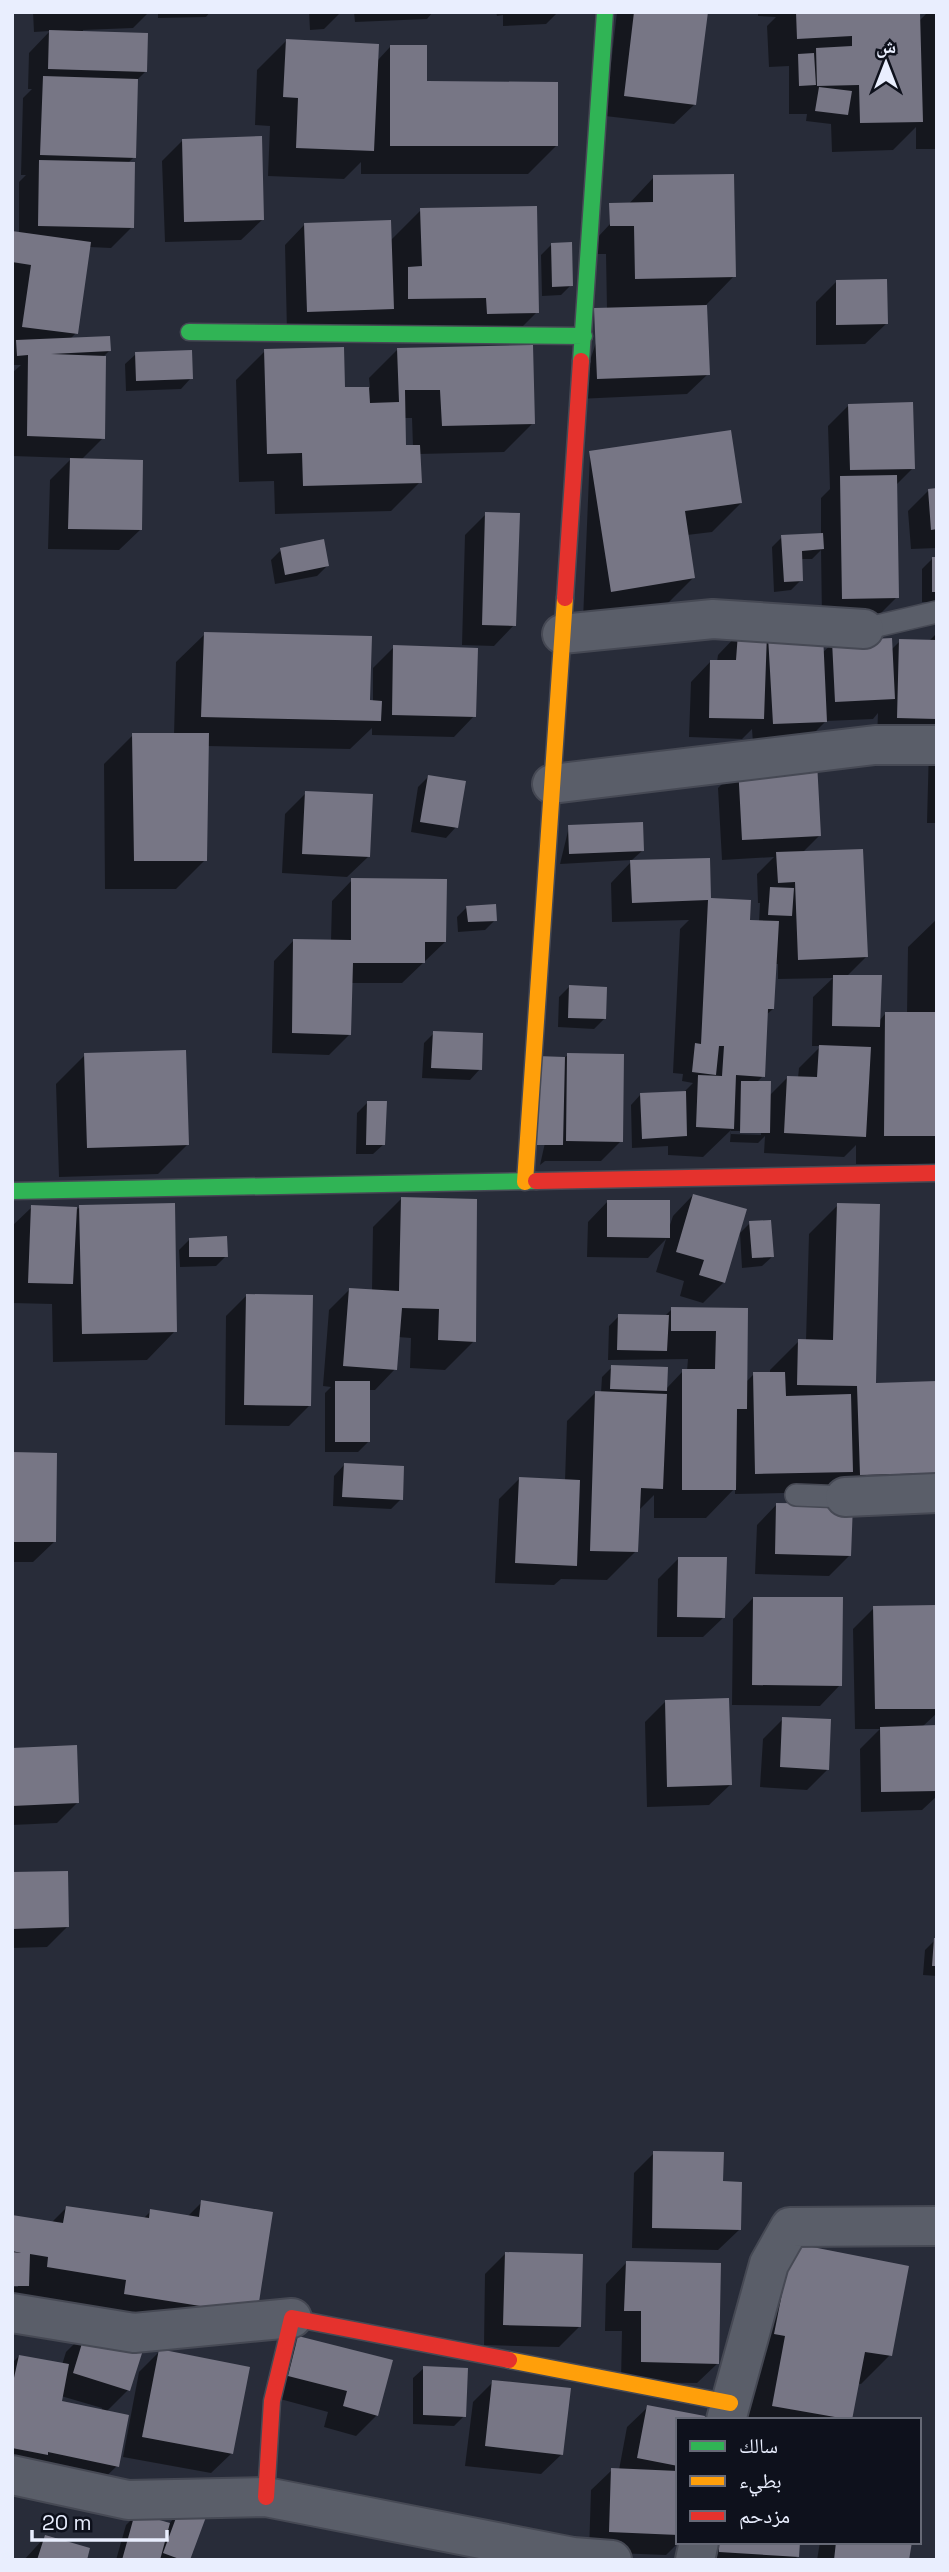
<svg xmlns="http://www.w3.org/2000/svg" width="949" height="2572" font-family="'Space Grotesk','Noto Naskh Arabic',sans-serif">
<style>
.shadow{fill:#0007;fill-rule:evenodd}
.building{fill:#777685}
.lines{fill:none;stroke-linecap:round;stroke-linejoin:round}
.lane-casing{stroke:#464954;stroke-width:24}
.street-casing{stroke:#464954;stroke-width:42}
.fast-casing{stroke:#464954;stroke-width:19}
.slow-casing{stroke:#464954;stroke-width:19}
.jam-casing{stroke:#464954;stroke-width:19}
.lane{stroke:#5a5e69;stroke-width:21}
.street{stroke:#5a5e69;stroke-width:38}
.fast{stroke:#30b455;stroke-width:16}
.slow{stroke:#ff9f0a;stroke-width:16}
.jam{stroke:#e5322d;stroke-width:16}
</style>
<rect width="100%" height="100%" fill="#282c39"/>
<!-- shadow -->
<path class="shadow" d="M33,12H149L133,28L83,30V33L145,72L137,80L134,157L128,163L132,227L111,248L89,247L76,333L70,339L109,351L102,358L103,438L81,460L140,530L119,550L48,549L50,480L72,458L12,456V373L21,365H12V233L19,234V182L26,175H21L23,98L32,89H28L29,53L50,31L34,32Z
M158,12H210L206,17L158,18Z
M309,12H341L324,29L310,30Z
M354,12H433L427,19L355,22Z
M496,12H558L546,24L503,26V15L497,16Z
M617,12H706L695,104L674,124L605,116Z
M758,12H918V22L928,12H937V149H916V127L893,150L832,152L831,124L806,121L807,114H789V66L769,67L767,26L776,17L758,16Z
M286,41L377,61L390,47L425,83L557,145L528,174H361V162L344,179L268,176L270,126L255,125L257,70Z
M183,140L262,220L241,240L165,242L162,161Z
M654,177L734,276L706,305L708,374L687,394L577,399L607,310L606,254H582Z
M421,210L537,312L508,341L287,332L285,245L305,224L390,241Z
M551,245L571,285L561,295L542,296L541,255Z
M836,282L886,324L865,344L816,345V302Z
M398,349L533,423L504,452L419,454L420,482L391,511L275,514L274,481L239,482L236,380L265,351L343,389L370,388L369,378ZM404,418H412L413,447H404Z
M136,354L191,378L181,389L126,391L125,364Z
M848,406L913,468L896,485L897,597L876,618H822L821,550L812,559H800L801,580L791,590L774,592L772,547L782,537L821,535V498L830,489L828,426Z
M590,453L741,503L712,532L687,535L693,578L664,607L583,620Z
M937,490V548L911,549L908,511L928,491Z
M486,514L514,625L494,646L462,645L465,535Z
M281,550L327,566L317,576L275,584L271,560Z
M933,558H937V602H922V569Z
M937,633V823H927L929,746L877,738L878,713L873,719L826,721L805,742L753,744L752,729L742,739L689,737L691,682L711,661L717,662L718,655L738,634L769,638L822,653L833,643L891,650L900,641L928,642Z
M205,634L368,702H373V668L394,647L474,716L454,737L372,735V728L350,749L207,746L205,860L176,889H105L104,764L133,735H174L176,662Z
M739,767L819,836L802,853L866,957L846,977L879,1021L885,1014H907L908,947L937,919V1164H856V1145L844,1157L764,1153L765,1136L758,1143L730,1142L731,1130L703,1157L668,1155V1146L632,1148L631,1105L641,1094L683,1093L693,1083L682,1081L683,1074L673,1073L680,929L689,920L612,922L611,883L631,862L709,900L748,921L759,922L760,903H758L757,874L774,857L722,860L718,788ZM775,964H778V979L833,978L813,997L812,1046H821L799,1068L798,1078H787L769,1096L756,1083L763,1076L766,1015L773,1009ZM731,1131H761V1135L731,1134Z
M428,777L456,827L446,838L411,832L418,787Z
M306,793L368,857L347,877L282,873L285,814Z
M569,827L643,850L632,860L560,864Z
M352,880L445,942L402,983H351L350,1034L329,1055L272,1053L274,961L294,940L331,941L332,901Z
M467,907L495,920L485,930L458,932L457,917Z
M569,987L605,1018L594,1029L558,1027L559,997Z
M434,1033L480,1069L470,1080L422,1078L424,1043Z
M85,1055L187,1145L158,1174L59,1177L56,1084Z
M568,1055L621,1141L601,1161H545L540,1165L564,1058Z
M367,1103L384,1144L373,1154H356L357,1113Z
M693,1195L724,1282L703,1303L680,1296L684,1281L656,1272L666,1239L648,1258L587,1257L588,1222L608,1201L669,1228L673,1216Z
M402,1198L474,1341L445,1370L410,1368L411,1338L398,1337L395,1369L375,1390H368V1442L358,1452H325V1393L331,1387L323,1386L329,1310L350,1289L372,1291L373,1227Z
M838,1205L874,1387L937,1383V1501L830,1492L735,1494V1488L706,1518H654V1495L638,1511L636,1551L607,1580L561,1579L554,1585L495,1583L499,1499L519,1479L565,1481L567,1421L596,1392L601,1393L602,1377L612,1367L666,1389L683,1371H687L688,1359L608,1360L609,1326L619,1316L664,1317L672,1309L747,1310L746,1382L754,1374H770V1370L799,1341H806L809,1234Z
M32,1207L75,1211L80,1207L175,1331L147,1360L53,1362L52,1304L12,1303V1226Z
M750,1223L773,1256L762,1266L742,1268L740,1233Z
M189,1240L226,1256L216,1266L180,1267L179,1250Z
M247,1295L309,1406L289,1426L225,1425L226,1316Z
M12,1454L54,1542L33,1562H12Z
M344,1465L401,1499L391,1509L333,1506L334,1476Z
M777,1504L850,1555L829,1576L755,1574L757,1525Z
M679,1558L724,1617L703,1637H657L658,1579Z
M753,1598L840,1685L820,1706L732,1705L733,1619Z
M937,1607V1713L922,1727H937V1796L922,1810L861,1812L860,1749L880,1729H855L853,1629L874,1608Z
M666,1701L730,1785L709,1805L647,1807L645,1722Z
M783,1719L827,1770L807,1790L760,1787L763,1739Z
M12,1750L77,1803L57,1823L12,1825Z
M12,1874L67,1927L47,1947L12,1948Z
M935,1940H937V1976L923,1975L925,1950Z
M654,2153L721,2182L739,2230L718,2250L632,2248L634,2173Z
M202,2202L227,2343L12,2295V2287H18V2285L12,2284V2217L51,2223L66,2208L143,2219L151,2211L187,2217Z
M793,2245L890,2355L861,2384L857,2383L850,2420H747L757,2364Z
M506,2253L579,2327L559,2347L484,2345L485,2274Z
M626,2263L718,2363L697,2383L621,2382L622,2331H605L606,2284Z
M86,2332L128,2390L106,2412L117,2466L96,2486L12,2471V2363L19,2356L62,2365L66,2352ZM61,2396L102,2408L101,2411L60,2403Z
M299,2338L377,2415L356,2436L324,2427L328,2412L269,2396Z
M160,2351L232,2453L211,2473L123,2457L139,2372Z
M424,2368L464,2416L454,2426L413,2424V2378Z
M493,2382L562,2454L541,2474L465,2466L473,2402Z
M648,2407L678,2420L679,2542L666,2555L589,2552L591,2490L612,2470H619L627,2427Z
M181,2509L188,2560H116L126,2525L136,2515L169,2524Z
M45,2537L85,2560H24Z
M701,2542H798V2556L794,2560H700Z
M820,2542H910L908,2560H817Z"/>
<!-- building -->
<path class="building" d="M634,12H708L696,105L624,96Z
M796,12H920L923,122L860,123L859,85L817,86L816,48L852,46V36L797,39Z
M49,30L148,33L147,72L48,69Z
M286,39L379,44L374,151L296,148L298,98L283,97Z
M390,45H427V81L558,82V146H390Z
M814,53L816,85L799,86L798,54Z
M43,76L138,79L136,158L40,155Z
M819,87L852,91L848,115L815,111Z
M262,136L264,220L184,222L182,139Z
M39,160L135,162L134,228L38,226Z
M734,174L736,277L635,279L634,226H610L609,203L653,202V175Z
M537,206L539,313L487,314L486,298L408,299V267L422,266L420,208Z
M391,220L394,309L307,312L304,223Z
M12,231L91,242L78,334L22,327L31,265L12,262Z
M572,242L573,286L552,287L551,243Z
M887,279L888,324L836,325V280Z
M707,305L710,375L597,379L594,308Z
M110,336L111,351L51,354L106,356L105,439L27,436L28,355L17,356L16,340Z
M533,345L535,424L442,426L440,390H405L406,445H420L422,483L303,486L302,453L267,454L264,349L344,347L345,387H369L370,403L399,402L397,348Z
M192,350L193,379L136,381L135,352Z
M913,402L915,469L850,470L848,404Z
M731,430L742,503L685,511L695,578L611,592L589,451Z
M70,458L143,460L142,530L68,529Z
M897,475L899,598L842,599L840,476Z
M937,488V529L931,530L928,489Z
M485,512L520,513L516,626L482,625Z
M823,533L824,549L802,551L803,581L784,582L781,535Z
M324,539L329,566L285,575L280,548Z
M932,557H937V592H932Z
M204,632L372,636L370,700L382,701L381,721L201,717Z
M738,633H767L764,719L709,718L710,660H736Z
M823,634L827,722L773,724L768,636Z
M892,638L895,699L835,702L832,641Z
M899,639L937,640L936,719L897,718Z
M393,645L478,648L476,717L392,715Z
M132,733H209L207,861H134Z
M817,762L821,836L742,840L738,766Z
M428,775L466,781L458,828L420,822Z
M305,791L373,794L370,857L302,854Z
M643,822L644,851L569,854L568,825Z
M863,849L868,957L798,960L795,882L778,883L776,852Z
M710,858L711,898L751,900L750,920L779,921L774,1009H768L765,1077L736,1075L734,1129L696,1127L698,1075L722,1076L724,1046H719L716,1075L692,1072L695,1043L701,1044L708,900L632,903L630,860Z
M351,878L447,879L446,942H425V963H353L351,1035L292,1033L293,939L351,940Z
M770,887L794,888L792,916L768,915Z
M496,904L497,921L468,922L466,906Z
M833,975H882L880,1027L832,1026Z
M569,985L607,987L606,1019L568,1018Z
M885,1012H937V1136H884Z
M433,1031L483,1033L482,1070L431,1068Z
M819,1045L871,1047L866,1137L784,1133L787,1076L817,1077Z
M186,1050L189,1145L87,1148L84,1053Z
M567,1053L624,1054L623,1142L566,1141Z
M537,1056L565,1057L563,1145H535Z
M741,1081H771L770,1133H740Z
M686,1091L687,1136L642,1139L640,1093Z
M367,1101H387L385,1145H366Z
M693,1194L747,1209L725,1283L699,1275L704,1260L676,1252Z
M401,1197L477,1199L476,1342L438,1340L439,1309L402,1308L397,1370L343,1366L349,1288L399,1291Z
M607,1200H670V1238L607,1237Z
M175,1203L177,1332L82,1334L79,1205Z
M837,1203L880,1204L876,1383L937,1381V1473L860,1475L857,1386L797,1385L798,1339L833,1340Z
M31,1205L77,1207L73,1284L28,1283Z
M771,1220L774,1257L752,1258L749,1221Z
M227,1236L228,1257H189V1238Z
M246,1294L313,1295L311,1406L244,1405Z
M671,1307L748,1308L747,1409H737L736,1490H682V1369H715L716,1331H671Z
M618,1314L669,1315L667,1351L617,1350Z
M611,1365L668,1367L667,1391L610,1389Z
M753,1372H785L786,1396L851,1394L853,1472L755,1474Z
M335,1381H370V1442H335Z
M595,1391L667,1394L663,1489L641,1488L638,1552L590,1551Z
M12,1452L57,1453L56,1542H12Z
M344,1463L404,1466L403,1500L342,1497Z
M519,1477L580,1480L577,1566L515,1563Z
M776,1503L853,1504L851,1556L775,1554Z
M678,1557H727L725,1618L677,1617Z
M753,1597H843L842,1686L752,1685Z
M937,1605V1709H875L873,1606Z
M729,1698L732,1785L667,1787L665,1700Z
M782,1717L831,1719L829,1770L780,1767Z
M937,1725V1791L881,1792L880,1727Z
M77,1745L79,1803L12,1806V1748Z
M68,1871L69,1927L12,1929V1872Z
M934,1938H937V1966H932Z
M653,2151L724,2152L723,2181L742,2182L741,2230L652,2228Z
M201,2200L273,2212L257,2315L124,2294L126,2280L47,2267L48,2257L30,2254L29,2286H12V2252L21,2253L12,2251V2215L63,2223L66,2206L149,2218L150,2209L199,2217Z
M792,2243L909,2266L892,2356L865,2352L852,2420L772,2406L785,2336L774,2334Z
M505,2252L583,2254L581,2327L503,2325Z
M626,2261L721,2263L719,2364L641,2362V2311H624Z
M86,2330L144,2347L130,2391L73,2373Z
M298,2336L393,2360L378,2416L343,2406L347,2391L288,2376Z
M159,2349L250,2367L233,2454L142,2437Z
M19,2355L69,2364L62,2401L129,2415L119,2467L48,2452V2455L12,2448V2387Z
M423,2366L468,2368L466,2417L423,2415Z
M492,2380L571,2388L563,2455L485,2446Z
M647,2405L705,2416L704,2420H678V2466L637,2458Z
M611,2468L678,2471V2535L609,2532Z
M180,2507L206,2517L190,2560H182L163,2553Z
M135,2513L170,2523L160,2560H122Z
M45,2535L90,2548L87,2560H37Z
M719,2542H800L799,2557L719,2552Z
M836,2542H912L909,2560H834Z"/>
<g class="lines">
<defs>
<path id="lane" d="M864,629L937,612
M796,1495L845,1497"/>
<path id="street" d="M562,634L713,619L864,629
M552,784L875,745H937
M845,1497L937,1493
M12,2313L134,2333L292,2318
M726,2420L769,2264L790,2227L937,2226
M12,2475L128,2500L266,2497L573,2557L612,2560
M695,2560L699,2542"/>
<path id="fast" d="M189,332L584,336
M581,361L605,12
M12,1191L536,1181"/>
<path id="slow" d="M525,1182L565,598
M509,2360L730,2403"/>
<path id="jam" d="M565,598L581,361
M536,1181L937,1173
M266,2497L272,2401L292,2318L509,2360"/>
</defs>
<!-- lane casing -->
<use href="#lane" class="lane-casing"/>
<!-- street casing -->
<use href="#street" class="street-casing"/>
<!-- fast casing -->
<use href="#fast" class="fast-casing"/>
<!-- slow casing -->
<use href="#slow" class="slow-casing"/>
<!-- jam casing -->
<use href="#jam" class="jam-casing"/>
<!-- lane -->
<use href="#lane" class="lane"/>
<!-- street -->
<use href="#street" class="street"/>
<!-- fast -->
<use href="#fast" class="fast"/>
<!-- slow -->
<use href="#slow" class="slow"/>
<!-- jam -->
<use href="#jam" class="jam"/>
</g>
<!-- border -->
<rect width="949" height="2572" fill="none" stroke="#e9eefe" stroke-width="28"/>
<!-- legend -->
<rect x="676" y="2418" width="245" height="126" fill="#0e111c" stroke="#666976" stroke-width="2"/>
<rect x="690" y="2441" width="35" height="10" fill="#30b455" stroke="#666976" stroke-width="2"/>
<text x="739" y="2453" font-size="21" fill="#e9eefe">سالك</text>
<rect x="690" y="2476" width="35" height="10" fill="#ff9f0a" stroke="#666976" stroke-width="2"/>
<text x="739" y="2488" font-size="21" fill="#e9eefe">بطيء</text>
<rect x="690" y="2511" width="35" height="10" fill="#e5322d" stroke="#666976" stroke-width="2"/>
<text x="739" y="2523" font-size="21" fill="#e9eefe">مزدحم</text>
<!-- north arrow -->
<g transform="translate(886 63)" stroke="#0e111c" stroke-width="5" paint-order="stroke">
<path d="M0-5L12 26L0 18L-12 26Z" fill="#e9eefe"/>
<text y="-10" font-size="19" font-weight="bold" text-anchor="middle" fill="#e9eefe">ش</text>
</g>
<!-- scale -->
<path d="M32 2530v10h135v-10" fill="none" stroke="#e9eefe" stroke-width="3.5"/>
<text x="42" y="2530" font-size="21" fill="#e9eefe" stroke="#0e111c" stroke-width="5" paint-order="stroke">20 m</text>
</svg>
